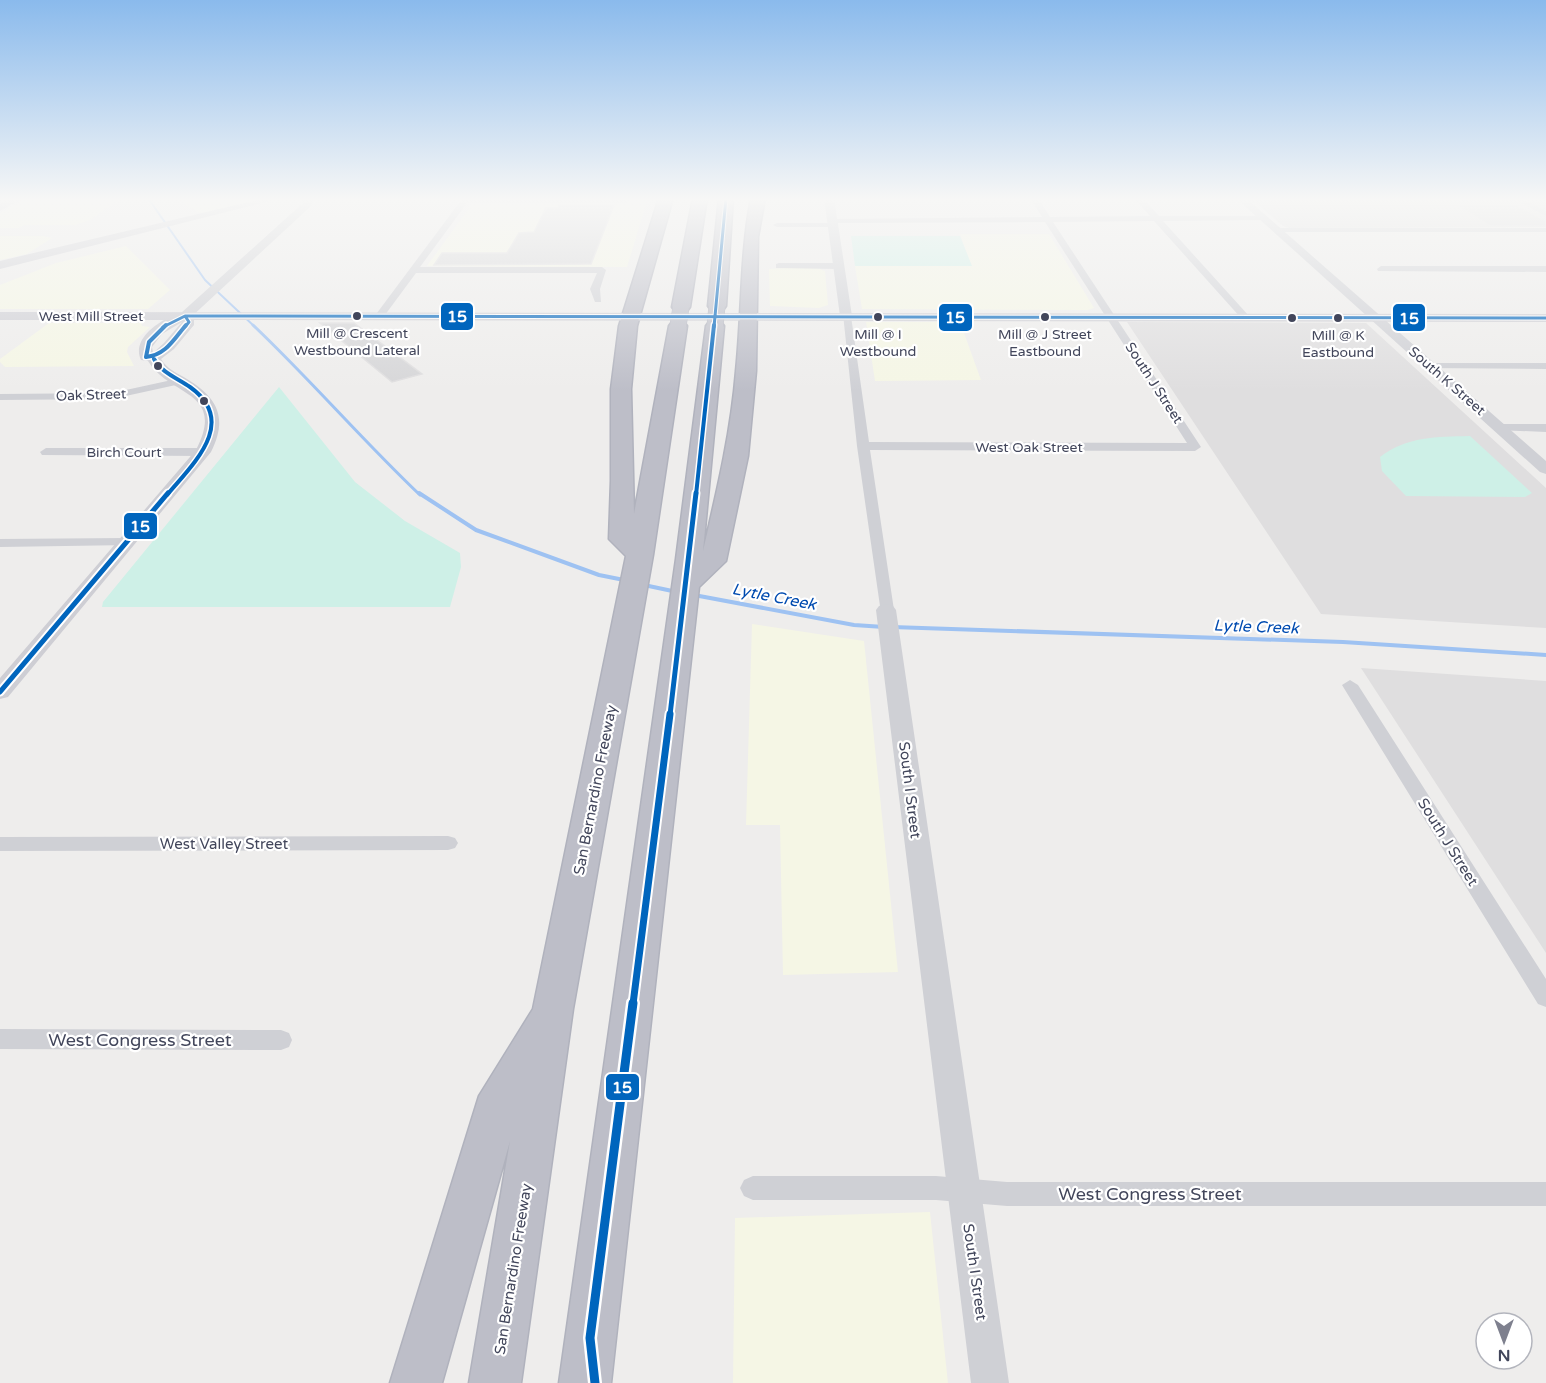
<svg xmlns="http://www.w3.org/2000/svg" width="1546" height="1383" font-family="'Varela Round',sans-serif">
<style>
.commercial{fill:#f5f6e5}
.education{fill:#dfdedf}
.green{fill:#cef0e7}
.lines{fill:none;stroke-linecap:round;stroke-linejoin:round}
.stream-far2{stroke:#9ec2f2;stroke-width:2}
.stream-far1{stroke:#9ec2f2;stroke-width:3}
.stream{stroke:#9ec2f2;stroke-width:4}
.building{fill:#d6d6d8;stroke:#dfdedf;stroke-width:1.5}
.motorway-casing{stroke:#b0b2bd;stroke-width:3}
.minor{fill:#cfd0d5;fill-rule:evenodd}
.tertiary{fill:#cfd0d5;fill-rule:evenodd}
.secondary{fill:#ceced4;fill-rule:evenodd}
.motorway{fill:#bdbec8;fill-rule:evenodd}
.motorway-bridge-casing{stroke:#b0b2bd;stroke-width:17;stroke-linecap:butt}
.motorway-bridge{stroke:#bdbec8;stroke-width:16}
.bus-1-far4-casing{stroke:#fff;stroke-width:5}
.bus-1-far3-casing{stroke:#fff;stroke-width:7}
.bus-1-far2-casing{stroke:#fff;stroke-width:9}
.bus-1-far1-casing{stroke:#fff;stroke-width:11}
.bus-1-casing{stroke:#fff;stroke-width:14}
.bus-1-far4{stroke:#0065bd;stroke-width:3}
.bus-1-far3{stroke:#0065bd;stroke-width:4}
.bus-1-far2{stroke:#0065bd;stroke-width:5}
.bus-1-far1{stroke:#0065bd;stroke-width:7}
.bus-1{stroke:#0065bd;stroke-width:9}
.bus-dot{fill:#42465b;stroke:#fff;stroke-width:2}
.labels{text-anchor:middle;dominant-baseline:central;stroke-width:4.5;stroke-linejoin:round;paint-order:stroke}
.far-street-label{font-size:14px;fill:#42465b;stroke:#fff}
.bus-label{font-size:14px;fill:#42465b;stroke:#fff}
.street-label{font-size:15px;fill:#42465b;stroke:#fff}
.water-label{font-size:16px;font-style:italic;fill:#004bb0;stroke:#fff}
.near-street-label{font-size:18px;fill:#42465b;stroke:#fff}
.line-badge{stroke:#fff;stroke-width:2}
.badge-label{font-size:16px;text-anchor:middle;font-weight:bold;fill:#fff}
</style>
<rect width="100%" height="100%" fill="#eeedec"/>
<!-- commercial -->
<path class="commercial" d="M28,198H121L90,220L75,225H25L18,228H0V213Z
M181,198H266L200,213L186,205Z
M552,198H648L627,267L427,266L472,204L549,203Z
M960,234H1049L1094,308L1088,310L862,309L855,266H971Z
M0,236H43L52,238L27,254L0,260Z
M126,246L170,290L148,309H0V285L56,263Z
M785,268H817L825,271L828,305L819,308L770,306L769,269Z
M866,322H960L981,380L875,381Z
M49,323H141L142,326L150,327L128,347L127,352L134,366L5,367L0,362V359Z
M752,624L864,641L898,972L783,975L780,825H746Z
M930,1212L948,1383H733L735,1218Z"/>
<!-- education -->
<path class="education" d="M1250,198H1546V227L1289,228L1283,226Z
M1127,322L1366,323L1546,488V628L1321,614Z
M1361,668L1546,681V953Z"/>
<!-- green -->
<path class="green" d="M851,236H960L972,266H855Z
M279,387L355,482L405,521L460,553L461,567L450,607H102L103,602Z
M1470,436L1532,493L1525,497L1406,496L1382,471L1380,457C1408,436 1436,437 1470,436Z"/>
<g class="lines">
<!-- stream-far2 -->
<path class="stream-far2" d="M148,198L205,280L255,327"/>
<!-- stream-far1 -->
<path class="stream-far1" d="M253,325C311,380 362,440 420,495"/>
<!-- stream -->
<path class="stream" d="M419,493L476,530L599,575L624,580
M644,585L677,592
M694,595L854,625L884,627
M892,627L1343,642L1546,655"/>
</g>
<!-- building -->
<path class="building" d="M559,205H614L591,264L434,265L442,253H507L519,233L534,232L546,208H558Z
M1456,205H1517L1546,221V226H1490Z
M320,323H354L422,374L392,382Z"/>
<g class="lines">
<defs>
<path id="motorway" d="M659,198H673L637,326L631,389L634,514L669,326L672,322H684L687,326L653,555L573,1009L521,1383H469L510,1141L442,1383H390L479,1096L533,1009L626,556L609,539L611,481V389L619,326Z
M693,198H707L690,307L687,311H675L672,307Z
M719,198H733L726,306L723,310H711L708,306Z
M751,198H765L758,237L756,371L748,456L726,561L699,587L611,1383H559L676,559L706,326L709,322H721L724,326L703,551C717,491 731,433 736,371C742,313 740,255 751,198Z"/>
</defs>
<!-- motorway casing -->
<use href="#motorway" class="motorway-casing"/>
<!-- minor -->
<path class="minor" d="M631,198L626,203H467L420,267H602L606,270L600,289L601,302H595L590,289L597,273H416L382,319L374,317L462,199Z
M1030,198H1038L1050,217L1150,216L1134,198H1142L1159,216H1266L1267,218L1263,220L1163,221L1249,316L1241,318L1154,221L1053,222L1201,447L1195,451L870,450L894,610L886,615L881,613L857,446L843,314L851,316L869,442L1187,443L1045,222L836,223V227H777L773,225L777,223H829V219H832L1042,217Z
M1244,199H1523L1546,211V216L1521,203H1241V199Z
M1274,228H1546V232H1274Z
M779,263H839L843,266L839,269L776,268V264Z
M1381,266H1546V272L1378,271L1377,269Z
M1429,363H1546V369L1425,368L1424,366Z
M181,378L186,381L185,383L112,399L0,400V394L112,393Z
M1500,424H1546V432L1496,430V426Z
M46,448H203L209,452L203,456L42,455L40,452Z
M125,538L130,539L132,542L130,545L0,547V539Z
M1350,680L1358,685L1546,979V1007L1538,1004L1342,685Z
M448,836L455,838L458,843L455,848L448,850L0,851V837Z
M0,1029L281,1030L289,1033L292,1040L289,1047L281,1050L0,1049Z
M753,1176H936L1007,1182H1546V1206H1007L936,1200H753L744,1196L740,1188L744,1180Z"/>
<!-- tertiary -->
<path class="tertiary" d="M304,198H314L311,206L189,319H181V313L303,203Z
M824,198H834L852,316L846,320L840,316Z
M1236,198H1246L1546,461V474L1540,472Z
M886,604L893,606L896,610L1009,1383H971L876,610L879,606Z"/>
<!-- secondary -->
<path class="secondary" d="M12,198H24L0,211V204Z
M265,198H282L0,269V261Z
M0,312L1546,314V322L194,320V325L174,349L161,359C167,369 177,373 187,379C218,398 228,418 211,452L8,697L0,699V678L196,450C227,390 169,397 148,361L141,360C133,343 150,328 164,320H0ZM182,322L164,343L153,353L152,347L162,334Z"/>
<!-- motorway -->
<use href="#motorway" class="motorway"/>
<defs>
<path id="motorway-bridge" d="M678,326L681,307
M715,326L717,306"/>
</defs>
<!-- motorway-bridge casing -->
<use href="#motorway-bridge" class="motorway-bridge-casing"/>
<!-- motorway-bridge -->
<use href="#motorway-bridge" class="motorway-bridge"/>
<defs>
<path id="bus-1-far4" d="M185,316L1546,318
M163,327L185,316L189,322L185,327
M714,327L726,198"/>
<path id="bus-1-far3" d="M166,325L149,342L146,357C166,355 174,339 186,325
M154,359C162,373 177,378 190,387C239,422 193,464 167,495
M696,495L714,325"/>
<path id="bus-1-far2" d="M0,692L168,493
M670,715L696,493"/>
<path id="bus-1-far1" d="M633,1004L670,714"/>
<path id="bus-1" d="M595,1383L590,1338L633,1003"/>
</defs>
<!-- bus-1-far4 casing -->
<use href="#bus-1-far4" class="bus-1-far4-casing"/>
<!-- bus-1-far3 casing -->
<use href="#bus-1-far3" class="bus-1-far3-casing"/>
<!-- bus-1-far2 casing -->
<use href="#bus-1-far2" class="bus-1-far2-casing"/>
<!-- bus-1-far1 casing -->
<use href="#bus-1-far1" class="bus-1-far1-casing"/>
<!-- bus-1 casing -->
<use href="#bus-1" class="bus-1-casing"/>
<!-- bus-1-far4 -->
<use href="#bus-1-far4" class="bus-1-far4"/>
<!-- bus-1-far3 -->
<use href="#bus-1-far3" class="bus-1-far3"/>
<!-- bus-1-far2 -->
<use href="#bus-1-far2" class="bus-1-far2"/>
<!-- bus-1-far1 -->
<use href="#bus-1-far1" class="bus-1-far1"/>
<!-- bus-1 -->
<use href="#bus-1" class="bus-1"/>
</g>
<!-- sky -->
<linearGradient id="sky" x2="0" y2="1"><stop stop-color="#8abaec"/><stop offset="0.51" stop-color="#f7f7f6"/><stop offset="1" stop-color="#f7f7f6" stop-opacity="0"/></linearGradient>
<rect width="1546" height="391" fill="url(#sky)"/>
<!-- markers -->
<g class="bus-dot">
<circle cx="357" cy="316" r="5"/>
<circle cx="878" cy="317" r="5"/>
<circle cx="1045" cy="317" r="5"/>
<circle cx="1292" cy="318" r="5"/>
<circle cx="1338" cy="318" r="5"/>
<circle cx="158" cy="366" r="5"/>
<circle cx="204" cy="401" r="5"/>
</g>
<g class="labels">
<!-- far-street labels -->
<g class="far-street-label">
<text x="91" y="316">West Mill Street</text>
<text transform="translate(1447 381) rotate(41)">South K Street</text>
<text transform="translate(1154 383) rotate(57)">South J Street</text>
<text transform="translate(91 395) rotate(-2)">Oak Street</text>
<text x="1029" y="447">West Oak Street</text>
<text x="124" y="452">Birch Court</text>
</g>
<!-- bus labels -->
<g class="bus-label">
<text x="357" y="333">Mill @ Crescent<tspan x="357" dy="17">Westbound Lateral</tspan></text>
<text x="878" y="334">Mill @ I<tspan x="878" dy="17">Westbound</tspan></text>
<text x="1045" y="334">Mill @ J Street<tspan x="1045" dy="17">Eastbound</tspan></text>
<text x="1338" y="335">Mill @ K<tspan x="1338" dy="17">Eastbound</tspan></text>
</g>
<!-- street labels -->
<g class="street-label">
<text transform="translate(595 790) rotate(-79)">San Bernardino Freeway</text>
<text transform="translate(910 790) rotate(83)">South I Street</text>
<text transform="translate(1448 842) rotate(58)">South J Street</text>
<text x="224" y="844">West Valley Street</text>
<text transform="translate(513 1269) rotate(-81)">San Bernardino Freeway</text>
<text transform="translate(975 1272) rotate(82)">South I Street</text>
</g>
<!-- water labels -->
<g class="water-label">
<text transform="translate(774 597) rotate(11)">Lytle Creek</text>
<text transform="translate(1256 627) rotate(2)">Lytle Creek</text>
</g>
<!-- near-street labels -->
<g class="near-street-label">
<text x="140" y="1040">West Congress Street</text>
<text x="1150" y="1194">West Congress Street</text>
</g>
</g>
<g class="line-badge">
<rect x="440" y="302" width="34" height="29" rx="6" fill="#0065bd"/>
<rect x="938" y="303" width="35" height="29" rx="6" fill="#0065bd"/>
<rect x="1392" y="303" width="34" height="29" rx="6" fill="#0065bd"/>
<rect x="123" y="512" width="35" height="28" rx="6" fill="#0065bd"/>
<rect x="605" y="1073" width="35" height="28" rx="6" fill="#0065bd"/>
</g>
<g class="badge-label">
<text x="457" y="322">15</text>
<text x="955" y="323">15</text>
<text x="1409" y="324">15</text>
<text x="140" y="532">15</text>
<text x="622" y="1093">15</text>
</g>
<!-- north arrow -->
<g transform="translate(1504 1341) rotate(180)"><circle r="28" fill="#ffffff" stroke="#b3b5bd" stroke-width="1.5"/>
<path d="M0-4.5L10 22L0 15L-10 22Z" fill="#7e808e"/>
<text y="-9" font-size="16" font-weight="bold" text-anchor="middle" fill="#42465b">N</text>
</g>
</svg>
